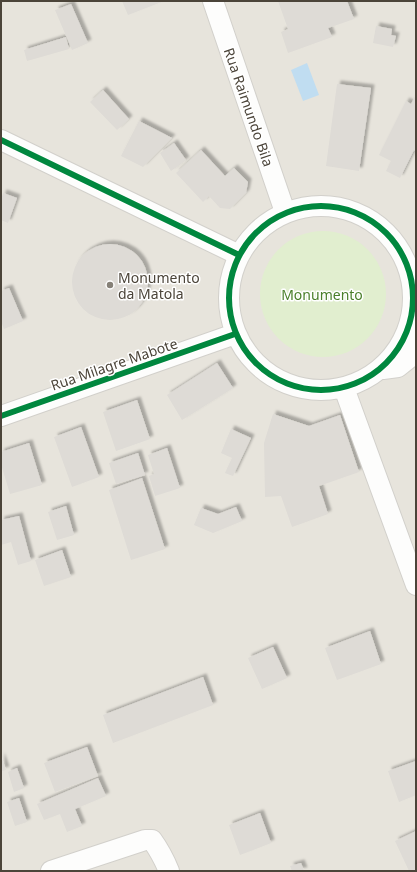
<svg xmlns="http://www.w3.org/2000/svg" width="417" height="872" font-family="'Noto Sans',sans-serif">
<style>
.residential{fill:#e7e4dc}
.green{fill:#e1eecf}
.water{fill:#c0ddf1}
.building{fill:#dedbd6;filter:url(#shadow)}
.lines{fill:none;stroke-linecap:round;stroke-linejoin:round}
.minor-casing{stroke:#d2d0cb;stroke-width:22}
.minor{stroke:#fdfdfc;stroke-width:20}
.cycleway-casing{stroke:#fff;stroke-width:8}
.cycleway{stroke:#00873e;stroke-width:6}
.poi-dot{fill:#868178;stroke:#fff;stroke-width:1.5}
.labels{text-anchor:middle;dominant-baseline:central;stroke-width:3;stroke-linejoin:round;paint-order:stroke}
.street-label{font-size:14px;fill:#4b4439;stroke:#fff}
.poi-label{font-size:14px;fill:#4b4439;stroke:#fff;text-anchor:start}
.park-label{font-size:14px;fill:#4a7f2a;stroke:#fff}
</style>
<defs>
<filter id="shadow"><feDropShadow dx="3.5" dy="-3.5" stdDeviation="1" flood-color="#0004"/></filter>
</defs>
<rect width="100%" height="100%" fill="#f4f2ee"/>
<!-- residential -->
<path class="residential" d="M1,1H416V871H1Z"/>
<!-- green -->
<path class="green" d="M260 294a63 63 0 1 1 126 0a63 63 0 1 1-126 0Z"/>
<!-- water -->
<path class="water" d="M307,63L319,95L303,101L291,70Z"/>
<!-- building -->
<path class="building" d="M122,1H164L128,15Z
M278,1H347L354,19L328,28L332,37L288,53L281,32L288,29Z
M71,4L88,43L72,50L55,10Z
M376,26L392,29L391,35L396,36L393,47L373,43Z
M66,37L69,49L27,61L24,50Z
M337,84L371,88L359,171L326,166Z
M103,90L129,119L117,130L90,102Z
M416,95V152L414,150L400,178L386,171L391,161L379,155L406,101L411,104Z
M139,121L172,138L143,167L121,156Z
M174,143L186,160L171,171L160,153Z
M201,150L225,176L234,168L248,182L246,193L230,209L220,208L209,196L203,202L176,173Z
M3,193L17,198L8,223L1,220V200Z
M72 282a38 38 0 1 1 76 0a38 38 0 1 1-76 0Z
M9,288L23,321L4,329L1,321V291Z
M217,363L233,388L182,420L167,395Z
M137,400L150,439L116,451L103,412Z
M273,414L309,426L340,415L359,472L319,486L328,514L292,527L281,496L265,497L264,443Z
M81,427L99,477L72,487L54,437Z
M231,429L251,438L233,476L225,473L232,458L221,453Z
M29,443L42,485L10,494L1,464V452Z
M167,448L180,488L155,496L149,476L154,474L148,455Z
M138,453L145,475L116,484L109,463Z
M142,478L165,549L131,560L109,490Z
M66,506L74,535L57,540L48,512Z
M236,507L242,521L213,533L194,525L201,508L218,514Z
M19,516L31,561L18,565L11,542L1,545V520Z
M62,550L71,577L44,586L35,560Z
M370,631L381,664L337,680L325,648Z
M273,647L287,678L262,689L248,658Z
M203,677L213,705L113,743L103,715Z
M87,747L98,776L55,792L44,763Z
M1,756L6,770L1,771Z
M416,761V795L399,802L388,771Z
M17,768L24,788L14,792L8,772Z
M98,778L106,796L75,809L82,826L67,832L60,814L44,820L37,804Z
M19,798L27,822L15,826L7,802Z
M260,813L271,843L240,855L229,825Z
M416,831V871H409L395,841Z
M301,863L304,871H292L290,866Z"/>
<g class="lines">
<defs>
<path id="minor" d="M213,1L285,212
M1,140L239,255
M229 298a92 92 0 1 1 184 0a92 92 0 1 1-184 0Z
M383,369L398,367L413,355L416,347
M344,388L416,585
M1,416L235,334
M51,871L145,840H152C160,851 164,859 169,871"/>
</defs>
<!-- minor casing -->
<use href="#minor" class="minor-casing"/>
<!-- minor -->
<use href="#minor" class="minor"/>
<defs>
<path id="cycleway" d="M1,140L239,255
M229 298a92 92 0 1 1 184 0a92 92 0 1 1-184 0Z
M1,416L235,334"/>
</defs>
<!-- cycleway casing -->
<use href="#cycleway" class="cycleway-casing"/>
<!-- cycleway -->
<use href="#cycleway" class="cycleway"/>
</g>
<!-- markers -->
<circle class="poi-dot" cx="110" cy="285" r="4"/>
<g class="labels">
<!-- street labels -->
<g class="street-label">
<text transform="translate(249 107) rotate(71)">Rua Raimundo Bila</text>
<text transform="translate(114 364) rotate(-19)">Rua Milagre Mabote</text>
</g>
<!-- poi labels -->
<g class="poi-label">
<text x="118" y="277">Monumento<tspan x="118" dy="16">da Matola</tspan></text>
</g>
<!-- park labels -->
<g class="park-label">
<text x="322" y="294">Monumento</text>
</g>
</g>
<!-- border -->
<rect width="417" height="872" fill="none" stroke="#4b4439" stroke-width="4"/>
</svg>
